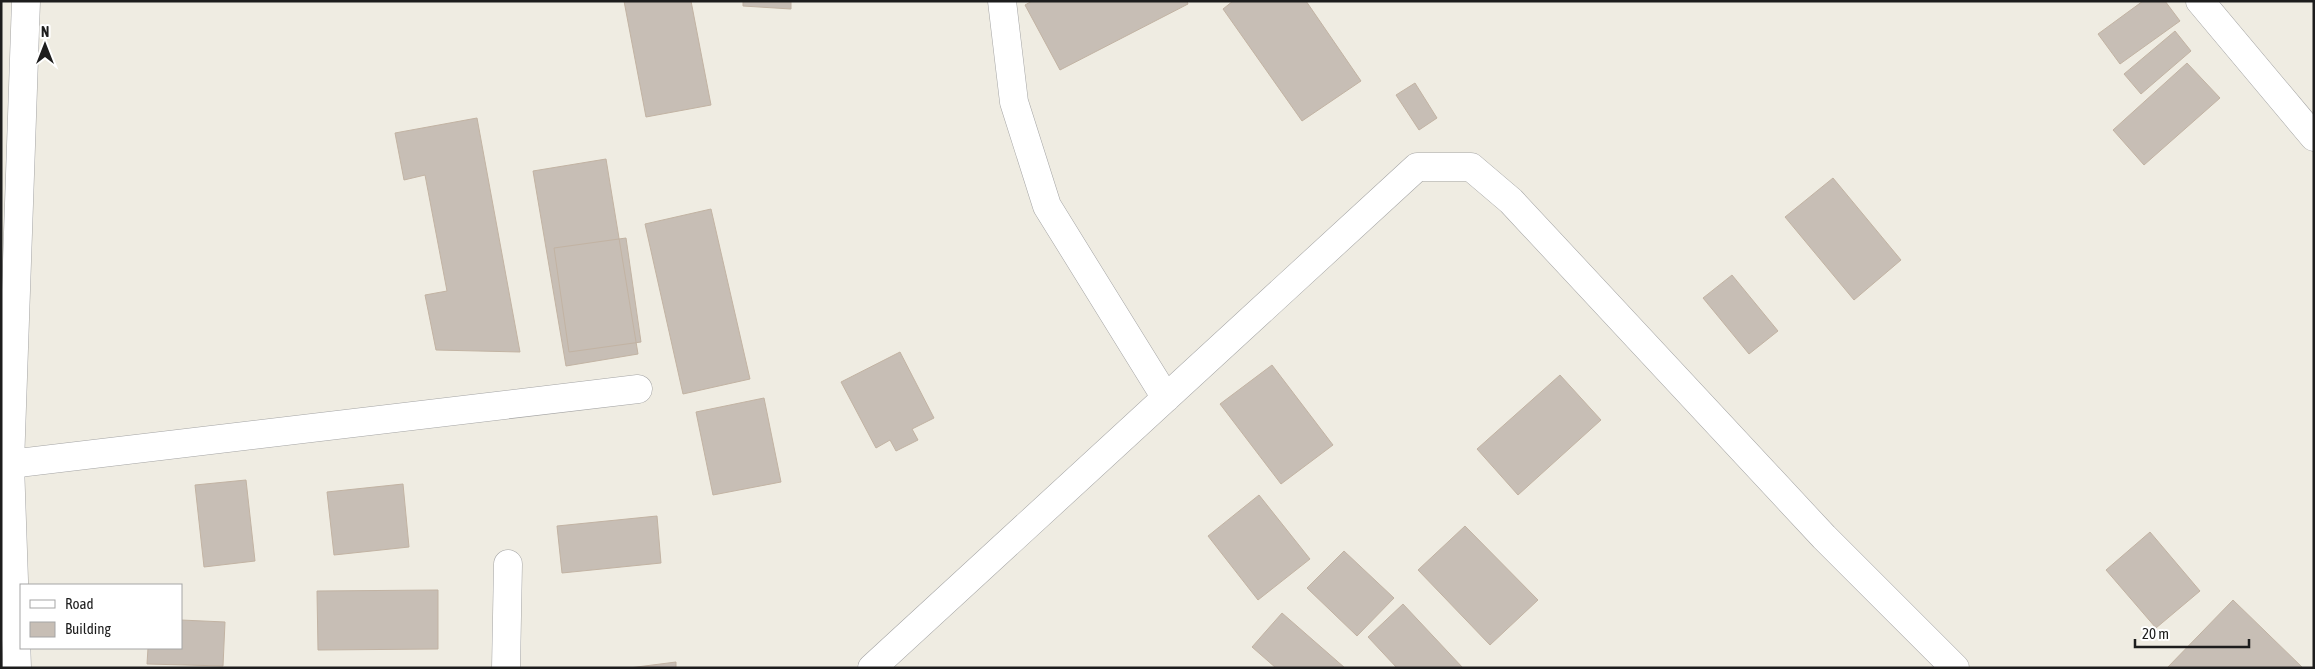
<svg xmlns="http://www.w3.org/2000/svg" width="2315" height="669" font-family="'Asap Condensed',sans-serif">
<style>
.building{fill:#c7beb5;stroke:#c2b3a3}
.lines{fill:none;stroke-linecap:round;stroke-linejoin:round}
.minor-casing{stroke:#a4a4a4;stroke-width:29}
.minor{stroke:#fff;stroke-width:28}
</style>
<rect width="100%" height="100%" fill="#efece2"/>
<!-- building -->
<path class="building" d="M624,1H691L711,105L646,117Z
M743,1H791V9L743,6Z
M1032,1H1187L1188,4L1060,70L1025,5Z
M1233,1H1306L1361,81L1302,121L1223,9Z
M2143,1H2165L2180,21L2120,64L2098,34Z
M2175,31L2191,51L2141,94L2124,74Z
M2187,63L2220,98L2144,165L2113,130Z
M1415,83L1437,118L1419,130L1396,95Z
M477,118L520,352L436,350L425,295L447,291L425,175L404,180L395,133Z
M606,159L638,354L566,366L533,171Z
M1833,178L1901,260L1854,300L1785,217Z
M711,209L750,379L683,394L645,224Z
M626,238L641,342L569,352L554,248Z
M1732,275L1778,331L1749,354L1703,298Z
M900,352L934,418L912,429L918,440L896,451L890,440L876,448L841,382Z
M1272,365L1333,445L1281,484L1220,404Z
M1560,375L1601,420L1518,495L1477,449Z
M764,398L781,482L713,495L696,412Z
M246,480L255,561L204,567L195,485Z
M403,484L409,547L334,555L327,492Z
M1259,495L1310,559L1258,600L1208,536Z
M657,516L661,563L562,573L557,526Z
M1465,526L1538,600L1490,645L1418,570Z
M2150,532L2200,591L2156,628L2106,570Z
M1344,551L1394,598L1357,636L1307,588Z
M438,590V649L318,650L317,591Z
M2233,600L2303,668H2167Z
M1403,604L1463,668H1397L1368,637Z
M1282,613L1345,668H1276L1252,647Z
M181,620L225,622L223,666L147,664L148,648H181Z
M676,662V668H629Z"/>
<g class="lines">
<defs>
<path id="minor" d="M1002,1L1014,102L1047,206L1166,398
M2200,1L2314,137
M10,464L638,389
M17,668L10,464L26,1
M506,668L508,564
M872,668L1417,167H1471L1511,201L1824,537L1955,668"/>
</defs>
<!-- minor casing -->
<use href="#minor" class="minor-casing"/>
<!-- minor -->
<use href="#minor" class="minor"/>
</g>
<!-- border -->
<rect width="2315" height="669" fill="none" stroke="#1d1d1d" stroke-width="5"/>
<!-- legend -->
<rect x="20" y="584" width="162" height="65" fill="#ffffff" stroke="#a5a5a5"/>
<rect x="30" y="600" width="25" height="8" fill="#ffffff" stroke="#a5a5a5"/>
<text x="65" y="609" font-size="15" fill="#1d1d1d">Road</text>
<rect x="30" y="622" width="25" height="15" fill="#c7beb5" stroke="#a5a5a5"/>
<text x="65" y="634" font-size="15" fill="#1d1d1d">Building</text>
<!-- north arrow -->
<g transform="translate(45 45)" stroke="#ffffff" stroke-width="4" paint-order="stroke">
<path d="M0-4L9 19L0 12L-9 19Z" fill="#1d1d1d"/>
<text y="-8" font-size="14" font-weight="bold" text-anchor="middle" fill="#1d1d1d">N</text>
</g>
<!-- scale -->
<path d="M2135 639v8h114v-8" fill="none" stroke="#1d1d1d" stroke-width="2.5"/>
<text x="2142" y="639" font-size="15" fill="#1d1d1d" stroke="#ffffff" stroke-width="4" paint-order="stroke">20 m</text>
</svg>
